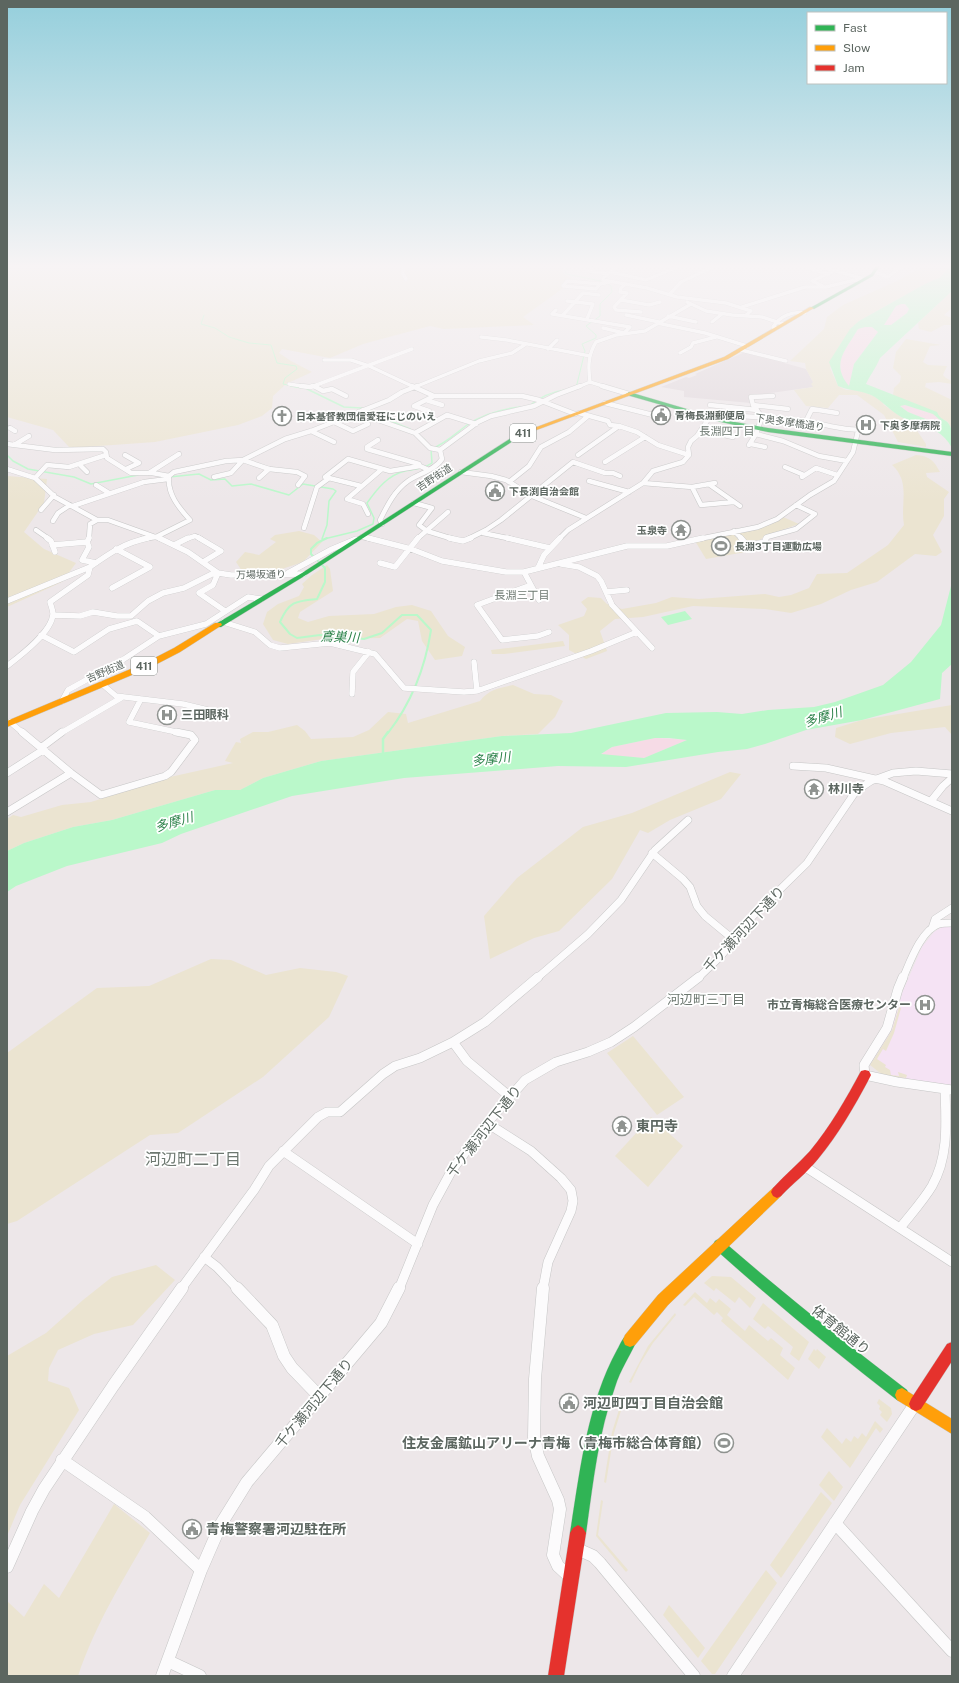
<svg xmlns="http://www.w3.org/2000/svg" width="959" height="1683" font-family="'Public Sans','Noto Sans JP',sans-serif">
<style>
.education{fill:#e1d8dc}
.medical{fill:#f5e3f4}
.green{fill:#ebe4d1}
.sand{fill:#f6dbe6}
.water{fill:#baf8ca;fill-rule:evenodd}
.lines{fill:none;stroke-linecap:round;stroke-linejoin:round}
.stream-far3{stroke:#baf8ca;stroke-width:1}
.stream-far2{stroke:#baf8ca;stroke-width:1.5}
.stream-far1{stroke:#baf8ca;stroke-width:2}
.stream{stroke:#baf8ca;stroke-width:2.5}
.street-far5-casing{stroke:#c6c6c6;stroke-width:4}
.street-far4-casing{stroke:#c6c6c6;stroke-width:5.5}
.street-far3-casing{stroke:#c6c6c6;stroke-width:6}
.street-far2-casing{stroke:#c6c6c6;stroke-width:8}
.street-far1-casing{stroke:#c6c6c6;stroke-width:10}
.street-casing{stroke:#c6c6c6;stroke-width:13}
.fast-casing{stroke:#c6c7c6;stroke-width:1}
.slow-casing{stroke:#c6c7c6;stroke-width:1}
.jam-casing{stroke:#c6c7c6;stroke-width:1}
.street-far5{stroke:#fcfbfc;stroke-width:3.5}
.street-far4{stroke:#fcfbfc;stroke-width:4.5}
.street-far3{stroke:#fcfbfc;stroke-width:5.5}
.street-far2{stroke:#fcfbfc;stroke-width:7}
.street-far1{stroke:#fcfbfc;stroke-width:9}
.street{stroke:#fcfbfc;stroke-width:12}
.fast{fill:#30b455;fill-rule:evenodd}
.slow{fill:#ff9f0a;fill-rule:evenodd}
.jam{fill:#e5322d;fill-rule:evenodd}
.labels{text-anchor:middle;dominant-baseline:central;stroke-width:3.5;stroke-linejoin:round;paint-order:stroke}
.far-poi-label{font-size:10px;font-weight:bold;fill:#5c6660;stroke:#fff;text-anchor:start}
.far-street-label{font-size:10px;fill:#5c6660;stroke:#fff}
.far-neighbourhood-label{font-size:11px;fill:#6d7870;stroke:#fff}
.shield{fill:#fff;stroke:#8d9490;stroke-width:1}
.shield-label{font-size:11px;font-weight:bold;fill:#5c6660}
.poi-label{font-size:12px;font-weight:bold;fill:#5c6660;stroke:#fff;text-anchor:start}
.water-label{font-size:13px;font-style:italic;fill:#2b8249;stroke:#fff}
.neighbourhood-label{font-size:13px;fill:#6d7870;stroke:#fff}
.near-street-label{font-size:14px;fill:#5c6660;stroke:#fff}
.near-poi-label{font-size:14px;font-weight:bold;fill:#5c6660;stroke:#fff;text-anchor:start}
.near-neighbourhood-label{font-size:16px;fill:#6d7870;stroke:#fff}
</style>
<rect width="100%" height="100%" fill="#ede7e9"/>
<!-- education -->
<path class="education" d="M745,352L806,369L813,382V387L749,396L751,403L684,397V391L661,387L686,377L689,378L697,375L695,374Z"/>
<!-- medical -->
<path class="medical" d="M942,927H952V1085L885,1076L873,1059L891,1030L903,991L922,947L934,932Z"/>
<!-- green -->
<path class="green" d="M7,266H560L563,268V273L572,279L562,289L523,317L534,325L444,329L430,326L363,344L330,358L282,349L279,353L291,361L312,372L286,384L273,396L272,408L262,416L238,425L155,442L70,448L53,430L7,417Z
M924,266H949L941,277L925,284L859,321L841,344L830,368L838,386L846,390H859L881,399L884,405L914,426L926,444V447L898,442L884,415L857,395H839L828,408L806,406L794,390L813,387L811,384L813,382L806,369L805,363L790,361L824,329L827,317L843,305L897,281Z
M952,291V308L944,315L952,318V325H944L931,332L919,329L918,323Z
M906,339L941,345L930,346L923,362L928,365L947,366L943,375L946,378L952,381V384L939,382L926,383L925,387L952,400V430L948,422L893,395L894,388L900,382L901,376L893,368L896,352Z
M916,455C930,456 934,461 940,472L926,473L927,477L949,492L944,499V516L933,535L942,552L936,556L915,554L877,582L851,590L821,604L791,613L765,609L693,606L643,617L615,619L600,631L607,651L586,659L569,650V635L558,625L584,616L587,609L581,602L588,597L601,598L607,604L622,609L656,603L672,597L699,599L765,594L779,597L791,595L809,588L817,574L847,573L888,545L904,525C900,504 911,482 892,465Z
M7,476L47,479L44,503L24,532L44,549L76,563L62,582L7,607Z
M783,517L799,524L765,536L759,541L746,543L738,533L770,525Z
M299,531L314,535L322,542L303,562L276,571H242L236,562L245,552L259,555L276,542L270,539L275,535Z
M733,534L745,546L752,545L757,550L706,559L695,541Z
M327,565L330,569L333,591L300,612L298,618L308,622L329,616L374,614L396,607L412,605L431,611L448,636L465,647L462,656L435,660L422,641L418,621L407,619L380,638L323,639L288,644L273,640L263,624L267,612L278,604L299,596L304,587L302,584L312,575Z
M563,641L565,646L504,654H492L491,650Z
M513,685L534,694L551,695L563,701L555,717L538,734L502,736L321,761L263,778L240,790H215L112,820L73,827L24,843L7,851V819L13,815L21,817L62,805L91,802L170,777L233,763L225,761L236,742L241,743L240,739L253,732H268L297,725L305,731L311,739L353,737L369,730L388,712L406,714L408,723L480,701C489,689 499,688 513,685Z
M952,705V735L945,727L891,733L850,744L835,737L836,728L862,720Z
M730,772L741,774L721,799L670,820L648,833L640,830L612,879L559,931L534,938L490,959L484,916L517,878L583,827L632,813Z
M211,959L231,960L266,975L300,968L336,972L348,976L329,1017L263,1077L178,1133L150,1135L17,1221L7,1224V1053L97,988L149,986Z
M899,1007L901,1008L894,1033L886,1051L883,1049L877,1059L886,1065L885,1067L890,1070L891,1075L899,1076L898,1072L907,1075L906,1078L884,1076L870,1065L892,1030Z
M633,1036L684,1097L657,1115L607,1053Z
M651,1117L683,1146L648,1187L615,1156Z
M156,1265L175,1280L133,1325L94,1334L58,1350L49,1368L48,1381L69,1388L79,1410L20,1505L7,1536V1356L46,1333L83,1300L112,1277Z
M712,1276L731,1277L756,1298L750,1308L739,1297L735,1303L716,1288L714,1291L704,1283Z
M695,1292L707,1303L710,1298L716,1303L719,1299L731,1309L727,1315L745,1331L749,1325L768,1341L771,1338L783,1348L780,1355L795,1368L788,1380L721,1321L723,1318L717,1312L714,1315L694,1297L685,1306L683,1305Z
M763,1303L809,1342L799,1361L790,1354L793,1347L768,1326L765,1329L753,1319Z
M675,1313L676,1315L653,1343L640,1364L631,1383L629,1382L648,1346Z
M814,1349L816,1351L817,1349L826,1357L819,1369L808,1359Z
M623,1397L625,1398L614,1433L606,1483L604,1482L612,1432Z
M879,1399L891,1408L892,1414L887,1422L880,1415L882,1412L879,1409L880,1406L877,1403Z
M875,1421L883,1429L880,1433L876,1428L850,1468L821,1437L827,1428L842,1444L846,1438L851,1442L854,1436L858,1439L862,1433L866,1437Z
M829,1471L843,1487L834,1501L819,1485Z
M821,1492L832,1503L781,1578L770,1565Z
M601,1500L603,1501L598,1535L628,1570L626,1572L596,1536Z
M114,1504L150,1533C123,1580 95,1625 78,1676H7V1601L24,1617L44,1584L59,1598Z
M766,1570L777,1583L715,1674H712L701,1661Z
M669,1605L705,1648L698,1658L663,1615Z"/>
<!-- sand -->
<path class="sand" d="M901,303L905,304L909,309L907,313L891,325H883L896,306Z
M865,327H873L878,332L854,364L849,387L841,376L840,358L858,329Z
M905,405L933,414L941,421V426L908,412L900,406Z
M655,738L687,740L644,758L600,755L612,747Z"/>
<!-- water -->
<path class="water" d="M949,266H952V291L880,358C876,368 870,375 866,384L937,412C939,417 941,418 946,421C954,427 952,439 952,448C944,433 931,427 915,422C910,420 903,419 898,415C888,409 882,400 871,395C860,390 849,391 838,386L829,362L850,329L859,321L925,284L941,277ZM901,304H905L909,309L907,313L891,325H884L896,306ZM865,327H872L878,332L854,364L849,386C830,363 846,350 858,329ZM905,405L933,414L941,421V425L908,412L900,406Z
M952,582V664L942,673L940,699L862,720L806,730L765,744L747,749L718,752L626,767L558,766L404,778L292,796L181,834L162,843L67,866L16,886L7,892V851L24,843L73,827L112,820L215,790H240L263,778L321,761L502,736L571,733L666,713L717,712L742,714L768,710L814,707L835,702L883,685L911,662L941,625ZM655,738H669L687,740L644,758L601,754L612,747Z
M685,611L692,619L668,625L661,617Z"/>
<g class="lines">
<!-- stream-far3 -->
<path class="stream-far3" d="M567,266L569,268L565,272L566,274L606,282L611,286L612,292L600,304V316L586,326L596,335V338L582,344L585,351L577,384L574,387
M204,315L201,324L215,328L229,337L249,343L271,345L277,363L296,366L297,369L285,378L283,384L296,387"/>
<!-- stream-far2 -->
<path class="stream-far2" d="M291,386L302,388
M574,387L575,386
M307,389L344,407L362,408L373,411L383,418L410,429
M529,406C541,397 550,392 565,390
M416,433L425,440
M7,455L13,461L28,469L74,477L91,484L138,475
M169,477L199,474L211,480L225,479L232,486L251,484L289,495L303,484L333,489L336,491L329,501L327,525L322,539
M324,539L357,531L373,524L374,518L367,503C377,489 388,475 405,471C416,469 423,469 432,463L431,449C445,444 455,434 467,425C483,414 502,409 520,407"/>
<!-- stream-far1 -->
<path class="stream-far1" d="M327,538L317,543L311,549V554L325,568V582L317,599C296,601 289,601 280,622L290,634L297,638L320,635L364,639L382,633L402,615H417L431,630C425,669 412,702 388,733"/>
<!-- stream -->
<path class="stream" d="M383,755V739L388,732"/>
<defs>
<path id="street-far5" d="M403,266V274L406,279
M618,266L603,278V280L647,288L677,297L726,303L751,311L746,315
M810,266L807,268L829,274
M591,268L589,271L607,274
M828,269L861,278
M610,272L646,280L680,266
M875,272L888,277L898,269L906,266
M567,281L600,284L596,289L563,286Z
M600,284L610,282
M626,284L621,288L620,292L627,293L614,307L616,310L641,312
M823,286L812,281L832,272
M670,294L681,282L715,266
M621,300L649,305L660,302
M567,301L593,304L587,319
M687,302L706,311L732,315L762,317L783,324
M742,307L805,287H826L855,280L861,281
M556,310L552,314L630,327L624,333L603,328
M563,315L583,293L599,295
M626,315L659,322
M668,316L696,322
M712,322L722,314
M657,323L705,333L747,346
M776,328L773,327C780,316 792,311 805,313
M481,337L507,340L590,356
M548,349L557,340
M741,350L786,361
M680,353L691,347L693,343L716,337
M324,360H351L369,366L414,387
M590,382L606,387
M289,384L308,387
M314,386L315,387
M311,387L412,349
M415,387L479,361L512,353L526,344
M578,387L590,382C588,367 588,355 596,342L616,335L645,331L691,304"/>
<path id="street-far4" d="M301,386L310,387L313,386
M314,386L323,391L332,389L346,396
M412,386L434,396H522L539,400L575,414
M602,386L629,394
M426,400L442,405
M605,403L665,418
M710,405L757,410
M753,405L788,409
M363,410L378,420L415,433L430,448L440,450L442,459C435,470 418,474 408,481C394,491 387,506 380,520L382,524
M429,411L414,406L434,396
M579,413L608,421L610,425L619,426L637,432L658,445L689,455
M806,421L812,409L837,413
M334,422L353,431L368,424
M10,428L15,431
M701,430L733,437
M311,431L334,442
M415,433L447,415L476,424
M756,434L783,441L819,456L847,461
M378,440L367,447V449L419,464L420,466
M7,444L55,450L103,449L106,452L107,458L131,473H152L169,476L174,472L226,461L243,460L285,439L311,431L389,400L402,392L417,386
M751,444L765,447
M14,445L29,436
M749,445L756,434L762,417L753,405L751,397L773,396
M440,450L478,422L491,416L534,406L556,395L580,386
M125,455L139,463L126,469
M578,455L619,426
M605,462L645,437
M79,464L87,472
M785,467L804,475
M7,469L35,478L55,497L97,520H108L161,539
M461,472L491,476L506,480L532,496L586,518
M149,473L179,454
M214,477L231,473L243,460L269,469L297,472L305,476L298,485
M802,477L816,468L837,475
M35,478L47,465L69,467L106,455
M259,478L269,469
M589,481L629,492
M509,482L529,466L541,447L569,432L588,416
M643,483L692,487L715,483
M96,485L109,493
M710,485L740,506
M361,486L325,477L348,459L390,471L420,466L429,470
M692,487L701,505L734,502
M414,503L432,508L419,525L427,531L453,539
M73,506L144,482L168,479
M41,510L54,495
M368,514L363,504L347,499L382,469
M53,521L58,513L70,505
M304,528L317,487L328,479
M36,530L49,539
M734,531L742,539
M483,533L512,539
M362,537L372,539
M89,539L90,524L97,520
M142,539L156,537L190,520C179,508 167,494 169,476
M186,539L195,536L201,539
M417,539L448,512
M468,539L486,530L501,520L573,462L605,473H613L620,476
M559,539L568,530L643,483L653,471L683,462L689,455L688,447L691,441L697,436L711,415C742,416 773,417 804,421C826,424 846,432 868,429
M699,539L758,527L777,519L810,495L834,481L853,452L858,431
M766,539L767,537L796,529L815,514L796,505"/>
<path id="street-far3" d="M47,538L51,541L55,552
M89,538L87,542L89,547L82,560L96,563
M159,538L188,552L218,573L213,585L199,593L225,611
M199,538L221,551L203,562
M368,538L411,549L442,561L506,572H524L627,546H667L703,538
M449,538L463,541L471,538
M507,538L550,548
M741,538L747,545L765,542L766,538
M52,545L87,542
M174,545L188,538
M380,563L395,567L418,538
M561,564L579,567L597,576L601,581L612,605L652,648
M538,568L544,555L560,538
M524,572L539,600
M218,573L231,575L304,574
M288,573L332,549L356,539
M531,585L477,605L502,640L538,636L549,632
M112,588L150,567L116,549
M606,592L627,590
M7,601L90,567
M53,615L80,616L93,612L117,616H131L148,601L163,593L184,588L216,572
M223,622L255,632L270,645L280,648L330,643L375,654L404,688L464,692L477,691L591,651L637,632
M41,635L74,652L109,629L137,621L159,636
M474,662L477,691
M7,666C20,656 52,632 53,614C53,610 51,606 50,602L88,575L90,567C110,553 124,543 148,538
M102,684L116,696L141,699L129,722L181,733
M352,694L353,672L369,652
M141,699L183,704L208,710
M62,701L68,690L124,659L159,636L206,624L248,597L261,599
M10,722L23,733
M61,733L121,698"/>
<path id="street-far2" d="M22,732L71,773L101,795L165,776L171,772L195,740L191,735L176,732
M42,747L62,732
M793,766L826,768L884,781L952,811
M7,773L43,750
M931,801L943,786L952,778
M7,812L71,773
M652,853L683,879L690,887L697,906L705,916L734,940
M932,928L935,919L952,908
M537,978L588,934L621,900L655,850L688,820
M698,978L721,956L752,917L807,863L856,791L871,781L893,773L916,771L952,774
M903,978C910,962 921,930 939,924C943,923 948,923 952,923"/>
<path id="street-far1" d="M903,977L898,989L887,1028L864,1065L865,1075L897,1082L952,1090
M453,1042L467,1061L509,1096
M487,1123L531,1151L561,1178L571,1190L573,1201L571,1211L548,1262L543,1289
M283,1151L418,1244
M804,1166L952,1262
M900,1228C911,1214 923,1201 932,1186C949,1156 946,1122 945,1089
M204,1257L217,1267L238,1289
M181,1289L254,1190L269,1166L318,1117L327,1112H340L383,1074L395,1066L420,1058L453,1042L485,1022L538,977
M399,1289L433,1205L452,1170L487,1123L525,1080L556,1062L588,1052L611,1042L634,1027L699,977"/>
<path id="street" d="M237,1288L272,1325L284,1356L292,1368L319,1396
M543,1288L535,1379L534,1437L538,1456L558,1500L560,1509L553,1555L558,1566L570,1577
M62,1460L145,1517L201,1570
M835,1523L952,1651
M575,1548L593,1556L600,1563L694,1676
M7,1567L32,1511L44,1489L113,1386L182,1288
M168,1661L200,1676
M162,1676L201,1570L221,1524L247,1482L381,1323L399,1288
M733,1676L915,1404"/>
<path id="fast" d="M876,266H880L873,276L814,309L810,308L871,274Z
M629,392L724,420L768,428L952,452V456L768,432L721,422L627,395L626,394Z
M519,433L524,434L306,575L221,627H215L214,625L302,573Z
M719,1239L723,1241C783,1293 844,1342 907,1390L909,1395L907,1400L902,1402L897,1400C835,1352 774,1302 715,1249L713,1245L715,1241Z
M630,1333L635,1335L637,1340C630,1356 620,1370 615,1387C598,1434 593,1484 586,1533L583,1538L578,1541L573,1538L570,1533C580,1471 587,1405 617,1350C621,1343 623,1336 630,1333Z"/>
<path id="slow" d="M810,307L814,308L728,359L523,435L518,434L724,357Z
M215,623H221L222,625L180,652L151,667L7,727V721L145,663L174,648Z
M777,1186L781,1188L783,1192L781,1196L668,1305L635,1345L630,1347L625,1345L623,1340L625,1335L658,1295L773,1188Z
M902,1388L952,1419V1434L897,1400L895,1395L897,1390Z"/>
<path id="jam" d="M865,1070L869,1071L871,1075L869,1079C854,1107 838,1135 818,1159C807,1173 793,1183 781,1196L777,1198L773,1196L771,1192L773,1188C785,1175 798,1164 810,1151C830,1127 846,1099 861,1071Z
M952,1342V1361L921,1409L916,1411L911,1409L909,1404L911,1399L947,1344Z
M578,1525L583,1528L586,1533L564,1676H548L570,1533L573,1528Z"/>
</defs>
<!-- street-far5 casing -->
<use href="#street-far5" class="street-far5-casing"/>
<!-- street-far4 casing -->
<use href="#street-far4" class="street-far4-casing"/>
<!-- street-far3 casing -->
<use href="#street-far3" class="street-far3-casing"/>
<!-- street-far2 casing -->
<use href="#street-far2" class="street-far2-casing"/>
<!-- street-far1 casing -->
<use href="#street-far1" class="street-far1-casing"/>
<!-- street casing -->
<use href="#street" class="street-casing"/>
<!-- fast casing -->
<use href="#fast" class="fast-casing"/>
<!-- slow casing -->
<use href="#slow" class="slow-casing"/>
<!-- jam casing -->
<use href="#jam" class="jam-casing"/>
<!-- street-far5 -->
<use href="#street-far5" class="street-far5"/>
<!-- street-far4 -->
<use href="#street-far4" class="street-far4"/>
<!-- street-far3 -->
<use href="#street-far3" class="street-far3"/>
<!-- street-far2 -->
<use href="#street-far2" class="street-far2"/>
<!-- street-far1 -->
<use href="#street-far1" class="street-far1"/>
<!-- street -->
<use href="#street" class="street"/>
<!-- fast -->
<use href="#fast" class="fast"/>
<!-- slow -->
<use href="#slow" class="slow"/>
<!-- jam -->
<use href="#jam" class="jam"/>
</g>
<!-- sky -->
<linearGradient id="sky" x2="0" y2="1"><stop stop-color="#95cfdc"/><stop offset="0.53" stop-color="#f7f4f5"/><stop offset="1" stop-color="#f7f4f5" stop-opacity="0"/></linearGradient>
<rect width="959" height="502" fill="url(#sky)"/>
<!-- icons -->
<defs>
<symbol id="civic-ring" viewBox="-11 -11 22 22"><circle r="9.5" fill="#fff" stroke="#8f9390" stroke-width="1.5"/><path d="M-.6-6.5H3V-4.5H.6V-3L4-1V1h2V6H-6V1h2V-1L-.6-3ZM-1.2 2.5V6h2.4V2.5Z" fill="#8f9390"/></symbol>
<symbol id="church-ring" viewBox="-11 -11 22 22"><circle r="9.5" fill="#fff" stroke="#8f9390" stroke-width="1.5"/><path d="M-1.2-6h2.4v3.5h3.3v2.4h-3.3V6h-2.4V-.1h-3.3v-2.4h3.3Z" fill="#8f9390"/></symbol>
<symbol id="hospital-ring" viewBox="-11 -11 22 22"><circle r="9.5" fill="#fff" stroke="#8f9390" stroke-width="1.5"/><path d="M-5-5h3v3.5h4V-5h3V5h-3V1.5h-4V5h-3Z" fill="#8f9390"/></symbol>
<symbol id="temple-ring" viewBox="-11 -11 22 22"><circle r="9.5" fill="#fff" stroke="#8f9390" stroke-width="1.5"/><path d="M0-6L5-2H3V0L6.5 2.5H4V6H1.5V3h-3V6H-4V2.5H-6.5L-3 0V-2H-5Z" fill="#8f9390"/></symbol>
<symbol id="stadium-ring" viewBox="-11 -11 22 22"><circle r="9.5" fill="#fff" stroke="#8f9390" stroke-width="1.5"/><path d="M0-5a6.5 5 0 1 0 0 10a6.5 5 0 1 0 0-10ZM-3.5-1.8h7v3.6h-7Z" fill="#8f9390"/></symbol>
</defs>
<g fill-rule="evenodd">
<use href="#civic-ring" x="650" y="404" width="22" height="22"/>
<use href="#church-ring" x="271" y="405" width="22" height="22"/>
<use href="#hospital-ring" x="855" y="414" width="22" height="22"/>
<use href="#civic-ring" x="484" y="480" width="22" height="22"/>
<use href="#temple-ring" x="670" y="519" width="22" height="22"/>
<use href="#stadium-ring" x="710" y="535" width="22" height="22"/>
<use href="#hospital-ring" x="156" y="704" width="22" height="22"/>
<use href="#temple-ring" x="803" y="778" width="22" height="22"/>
<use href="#hospital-ring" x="914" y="994" width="22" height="22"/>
<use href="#temple-ring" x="611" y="1115" width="22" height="22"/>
<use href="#civic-ring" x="558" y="1392" width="22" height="22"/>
<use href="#stadium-ring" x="713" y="1432" width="22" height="22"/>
<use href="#civic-ring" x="181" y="1518" width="22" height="22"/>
</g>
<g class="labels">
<!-- far-poi labels -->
<g class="far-poi-label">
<text x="675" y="415">青梅長淵郵便局</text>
<text x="296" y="416">日本基督教団信愛荘にじのいえ</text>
<text x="880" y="425">下奥多摩病院</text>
<text x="509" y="491">下長渕自治会館</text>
<text x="667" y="530" text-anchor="end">玉泉寺</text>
<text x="735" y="546">長淵3丁目運動広場</text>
</g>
<!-- far-street labels -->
<g class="far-street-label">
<text transform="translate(790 422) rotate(8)">下奥多摩橋通り</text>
<text transform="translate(434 477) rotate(-33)">吉野街道</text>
<text transform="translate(261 574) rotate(-1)">万場坂通り</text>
<text transform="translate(105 671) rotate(-23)">吉野街道</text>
</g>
<!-- far-neighbourhood labels -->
<g class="far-neighbourhood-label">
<text x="727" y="431">長淵四丁目</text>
<text x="522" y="595">長淵三丁目</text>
</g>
<!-- shield labels -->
<g class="shield">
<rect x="510" y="424" width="26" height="18" rx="3"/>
<rect x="131" y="657" width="26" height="18" rx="3"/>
</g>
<g class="shield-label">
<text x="523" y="433">411</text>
<text x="144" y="666">411</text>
</g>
<!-- poi labels -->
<g class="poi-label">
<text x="181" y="715">三田眼科</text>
<text x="828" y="789">林川寺</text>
<text x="911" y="1005" text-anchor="end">市立青梅総合医療センター</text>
</g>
<!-- water labels -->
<g class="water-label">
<text transform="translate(340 637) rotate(2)">鳶巣川</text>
<text transform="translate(823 717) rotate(-17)">多摩川</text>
<text transform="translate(491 759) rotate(-7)">多摩川</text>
<text transform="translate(174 822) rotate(-16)">多摩川</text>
</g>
<!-- neighbourhood labels -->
<g class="neighbourhood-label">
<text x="706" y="999">河辺町三丁目</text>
</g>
<!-- near-street labels -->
<g class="near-street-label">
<text transform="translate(744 929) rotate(-47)">千ケ瀬河辺下通り</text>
<text transform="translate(484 1131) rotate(-52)">千ケ瀬河辺下通り</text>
<text transform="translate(841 1330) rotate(39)">体育館通り</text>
<text transform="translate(314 1403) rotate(-50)">千ケ瀬河辺下通り</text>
</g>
<!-- near-poi labels -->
<g class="near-poi-label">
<text x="636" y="1126">東円寺</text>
<text x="583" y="1403">河辺町四丁目自治会館</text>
<text x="710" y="1443" text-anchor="end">住友金属鉱山アリーナ青梅（青梅市総合体育館）</text>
<text x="206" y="1529">青梅警察署河辺駐在所</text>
</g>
<!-- near-neighbourhood labels -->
<g class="near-neighbourhood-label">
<text x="193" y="1159">河辺町二丁目</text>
</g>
</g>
<!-- border -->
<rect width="959" height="1683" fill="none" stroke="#5c6660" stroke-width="16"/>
<!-- legend -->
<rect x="807" y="12" width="140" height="72" fill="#ffffff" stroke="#bec2bf"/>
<rect x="815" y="25" width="20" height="6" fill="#30b455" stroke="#bec2bf"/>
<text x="843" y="32" font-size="12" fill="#5c6660">Fast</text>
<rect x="815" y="45" width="20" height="6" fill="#ff9f0a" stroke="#bec2bf"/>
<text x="843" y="52" font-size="12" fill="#5c6660">Slow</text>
<rect x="815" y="65" width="20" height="6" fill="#e5322d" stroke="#bec2bf"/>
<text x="843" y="72" font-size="12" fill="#5c6660">Jam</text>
</svg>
